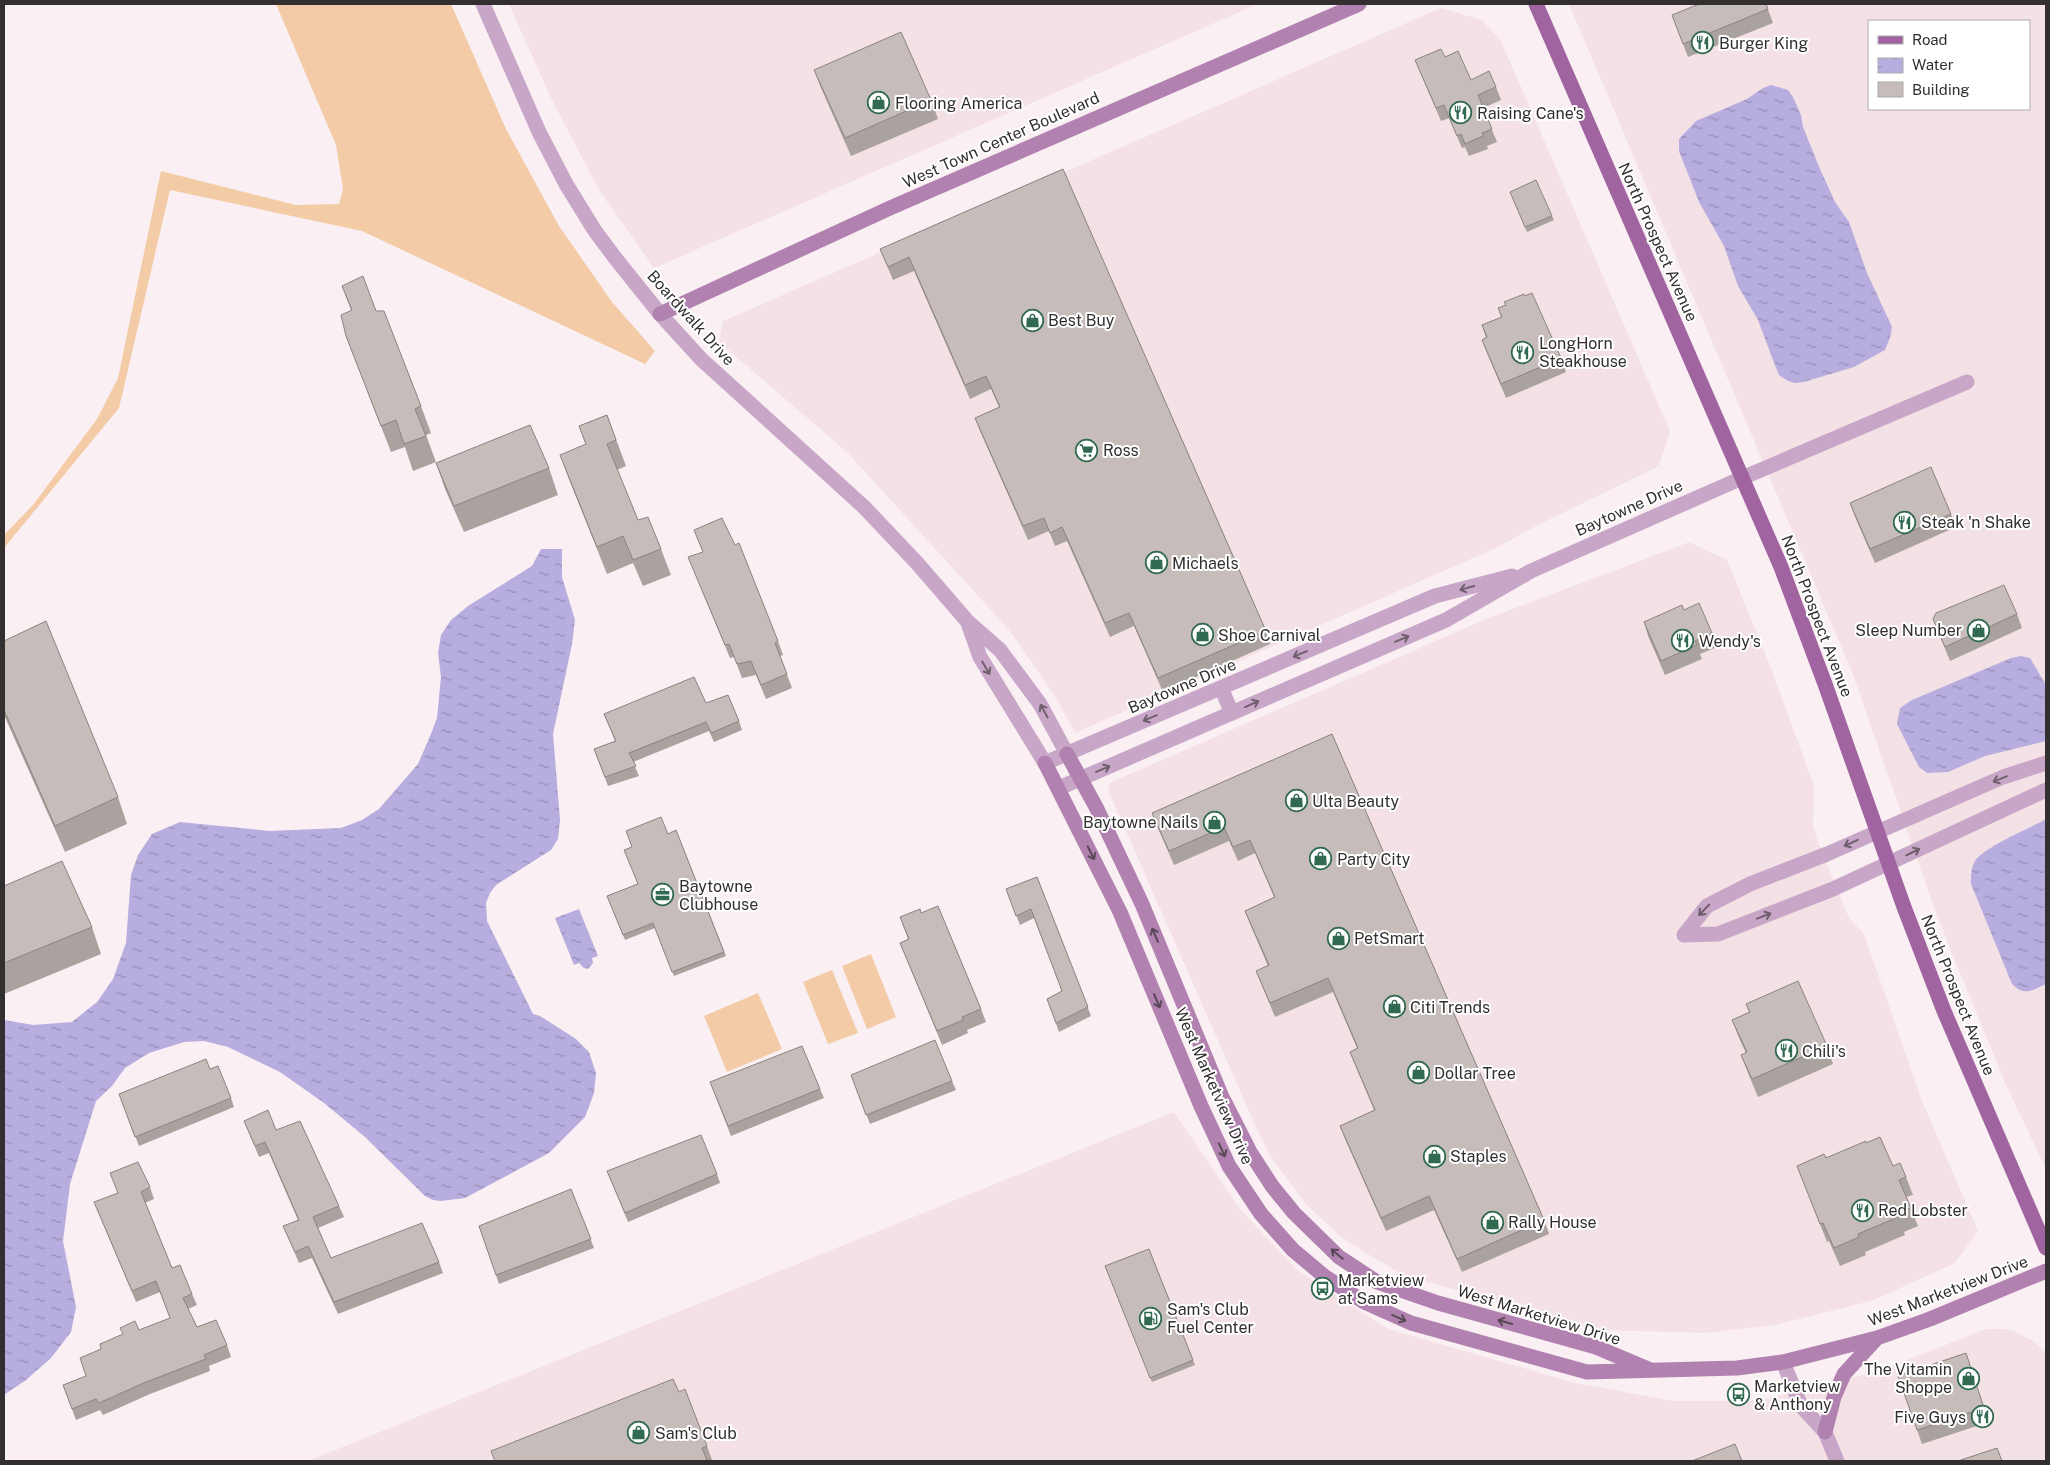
<svg xmlns="http://www.w3.org/2000/svg" width="2050" height="1465" font-family="'Public Sans',sans-serif">
<style>
.built{fill:#f4e1e6;fill-rule:evenodd}
.grass{fill:#f3cca7}
.water{fill:url(#water-ripples)}
.lines{fill:none;stroke-linecap:round;stroke-linejoin:round}
.minor{stroke:#c8a6c7;stroke-width:15}
.tertiary{stroke:#c8a6c7;stroke-width:15}
.secondary{stroke:#b181b0;stroke-width:15}
.primary{stroke:#a065a0;stroke-width:15}
.wall{fill:#aaa29f}
.building{fill:#c6bcb9;stroke:#8b8482}
.oneway{stroke:#6f5f6c}
.oneway2{stroke:#594856}
.labels{text-anchor:middle;dominant-baseline:central;stroke-width:4;stroke-linejoin:round;paint-order:stroke}
.poi-label{font-size:16px;fill:#332f30;stroke:#fff;text-anchor:start}
.street-label{font-size:16px;fill:#332f30;stroke:#fff}
</style>
<defs>
<pattern id="water-ripples" width="26" height="14" patternUnits="userSpaceOnUse" patternTransform="scale(1.25)"><rect width="26" height="14" fill="#b7adde"/><path d="M2 4q2-2 4 0t4 0M15 11q2-2 4 0t4 0" fill="none" stroke="#958db4"/></pattern>
</defs>
<rect width="100%" height="100%" fill="#faeff2"/>
<!-- built -->
<path class="built" d="M509,4H1258L654,268L599,190L551,98Z
M1569,4H2046V1169L2006,1085L1956,963L1936,913L1852,672ZM1869,21H2029V109H1869Z
M1441,8L1482,20L1501,41L1670,431L1659,466L1538,525L1496,548L1075,733L1058,701L1010,631L847,452L719,342L723,321Z
M1687,543H1691L1727,560L1769,663L1814,786L1813,825L1817,839L1849,918L1864,934L1922,1101L1978,1231L1955,1263L1874,1300L1848,1307L1774,1325L1706,1333L1598,1330L1403,1275L1364,1252L1340,1236L1306,1204L1271,1157L1259,1134L1108,790L1110,784L1116,780L1489,618Z
M1174,1112L1240,1209L1297,1270L1388,1329L1576,1383L1674,1401H1759L1879,1371L1986,1329H2004L2014,1331L2033,1341L2046,1353V1461H308Z"/>
<!-- grass -->
<path class="grass" d="M276,4H451L506,129L559,226L612,302L655,351L645,364L362,231L170,190L119,408L4,548V535L33,505L97,419L118,378L161,171L296,205L339,204L343,189L336,145Z
M871,954L896,1017L867,1029L842,966Z
M832,970L858,1033L828,1044L803,982Z
M758,993L782,1049L727,1072L704,1016Z"/>
<!-- water -->
<path class="water" d="M1771,85L1788,90L1793,97L1801,115L1803,127L1820,169L1835,202L1849,222L1867,273L1892,327L1890,338L1885,350L1854,367L1804,382L1795,383L1788,381L1779,375L1776,368L1758,320L1738,286L1724,246L1699,202L1679,151V139L1696,121L1747,99L1763,88Z
M541,549H562V577L575,620L572,644L553,734L560,820L558,839L551,850L496,885L490,893L486,903L487,921L533,1014L540,1016L576,1039L589,1052L596,1073L594,1093L585,1117L549,1153L465,1198L441,1201L433,1200L425,1196L365,1137L324,1103L280,1072L228,1047L204,1041L184,1042L149,1053L125,1068L112,1086L96,1101L70,1184L63,1241L76,1307L71,1332L51,1358L26,1380L4,1395V1020L33,1025L72,1022L97,1002L113,979L126,943L131,875L138,855L152,834L180,822L270,831L341,828L362,820L379,809L418,764L431,734L437,718L441,677L438,653L441,635L451,620L468,606L532,566Z
M2021,656L2030,658L2046,685V741L1985,756L1948,772L1927,773L1919,767L1897,724L1900,708L1912,700L2011,658Z
M2046,819V984C2032,990 2025,997 2012,984L1971,884C1971,876 1971,867 1975,861C1986,846 2029,829 2046,819Z
M579,909L598,956L592,958L593,963L588,969L584,968L579,963L574,965L555,918Z"/>
<g class="lines">
<!-- minor -->
<path class="minor" d="M1221,688L1232,713"/>
<!-- tertiary -->
<path class="tertiary" d="M483,4L539,132L566,184L595,231L616,259L660,314L701,359L864,507L917,563L968,622L1000,650L1040,704L1067,754
M968,623L980,657L1045,763L1435,596L1512,576
M1059,788L1446,620L1531,571L1742,478L1967,382
M1684,935L1707,906L1750,884L1827,854L2003,777L2046,763
M1684,935L1718,934L1833,889L2046,790
M1783,1362L1801,1406L1825,1432L1837,1461"/>
<!-- secondary -->
<path class="secondary" d="M660,314L890,208L1359,4
M1067,754L1096,807L1142,904L1222,1097L1250,1152L1272,1186L1294,1213L1339,1257L1377,1282L1438,1303L1596,1347L1648,1369
M1045,763L1120,912L1201,1106L1229,1166L1261,1214L1293,1250L1324,1276L1364,1302L1411,1323L1587,1372L1737,1368L1783,1362L1877,1338L1930,1319L2046,1271
M1825,1432L1834,1397L1844,1374L1877,1338"/>
<!-- primary -->
<path class="primary" d="M1536,4L1781,567L1825,684L1904,907L1944,1011L2046,1248"/>
</g>
<!-- wall -->
<path class="wall" d="M1766,4L1773,23L1688,57L1672,15Z
M1445,57L1471,80L1496,87L1501,100L1483,108L1497,142L1487,146L1488,149L1469,156L1465,147L1462,148L1449,118L1441,121L1420,72L1415,60Z
M814,70L931,100L938,119L851,156L821,88Z
M1063,169L1266,631L1270,644L1163,692L1134,626L1110,637L1067,541L1055,546L1049,531L1028,540L980,431L975,418L999,407L991,389L970,399L914,271L893,280L880,249Z
M1510,192L1552,216L1554,220L1527,232Z
M342,286L376,311L421,406L431,433L426,435L436,462L413,471L405,447L391,452L346,336L351,310Z
M1498,308L1561,358L1566,372L1506,398L1487,353L1482,340L1486,338L1482,325L1501,317Z
M607,415L626,466L617,470L638,520L661,549L671,575L643,586L633,563L607,574L570,482L560,455L586,445L579,426Z
M436,463L549,468L558,495L464,532L445,489Z
M1850,503L1951,514L1956,527L1875,563L1855,517Z
M688,557L778,641L783,655L780,656L792,688L766,699L756,675L742,678L734,657L730,658Z
M1684,610L1712,633L1717,647L1700,654L1702,659L1665,675L1648,636L1644,622Z
M2017,614L2022,628L1950,661L1933,619Z
M4,641L118,797L127,824L65,852L4,715Z
M706,703L739,721L742,730L714,742L709,731L633,762L639,776L608,786L594,749L615,741L604,714Z
M1332,734L1544,1220L1549,1234L1462,1272L1434,1210L1386,1231L1345,1139L1340,1126L1374,1110L1355,1065L1350,1052L1357,1048L1333,992L1275,1017L1256,971L1268,966L1250,924L1245,911L1274,897L1255,853L1238,861L1229,841L1174,865L1157,826L1152,813Z
M676,830L726,956L674,976L655,928L625,940L607,896L637,884L668,834Z
M1037,877L1091,1016L1059,1032L1047,999L1062,991L1034,918L1020,925L1006,889Z
M4,886L92,927L101,954L4,994Z
M921,913L981,1009L986,1022L967,1030L968,1033L942,1045L900,943L908,939L900,917Z
M1746,1004L1827,1046L1833,1064L1758,1097L1748,1073L1741,1055L1746,1053L1739,1038L1732,1020L1749,1012Z
M210,1069L231,1098L234,1107L139,1146L119,1094Z
M851,1075L952,1081L956,1090L870,1124Z
M710,1082L820,1089L824,1098L731,1136Z
M244,1121L276,1130L339,1206L344,1217L318,1228L331,1258L439,1262L443,1273L338,1314L312,1258L299,1263L283,1226L298,1220L269,1153L259,1157Z
M1866,1143L1906,1177L1913,1195L1906,1197L1918,1226L1904,1232L1905,1235L1865,1252L1866,1255L1840,1266L1829,1241L1827,1242L1797,1166L1826,1158Z
M607,1171L717,1174L720,1183L628,1222Z
M150,1187L154,1199L145,1203L172,1268L192,1294L197,1305L188,1309L197,1327L227,1345L231,1357L209,1366L210,1371L150,1394L103,1415L100,1410L76,1420L63,1385L86,1376L101,1349L139,1330L170,1318L160,1292L136,1302L94,1202Z
M571,1189L594,1248L499,1284L479,1226Z
M1149,1249L1195,1365L1152,1382L1105,1266Z
M1966,1353L1989,1422L1922,1444L1898,1376Z
M679,1392L707,1446L712,1460L709,1461H495Z"/>
<!-- building -->
<path class="building" d="M1699,4H1766L1768,9L1683,44L1672,15Z
M901,32L931,100L845,138L814,70Z
M1441,49L1445,57L1458,51L1471,80L1489,71L1496,87L1478,95L1492,129L1482,133L1483,136L1465,144L1461,134L1457,136L1444,105L1436,108L1415,60Z
M1063,169L1266,631L1158,678L1129,613L1105,623L1062,527L1050,533L1044,518L1023,526L975,418L1000,407L986,376L965,385L909,257L888,267L880,249Z
M1536,180L1552,216L1525,227L1510,192Z
M363,276L376,311H384L421,406L415,409L426,436L404,444L396,420L381,426L346,336L341,315L352,310L342,286Z
M1532,293L1561,358L1501,384L1482,340L1487,337L1482,325L1502,317L1498,308L1506,305L1504,302L1524,294L1525,296Z
M607,415L616,440L607,444L638,520L648,517L661,549L633,560L623,536L597,547L560,455L586,444L579,426Z
M530,425L549,468L454,506L436,463Z
M1931,467L1951,514L1870,549L1850,503Z
M722,518L735,545L739,543L778,641L775,643L787,674L761,685L751,661L737,664L729,644L725,645L688,557L703,552L694,530Z
M2004,585L2017,614L1945,647L1933,619L1936,613Z
M1699,603L1712,633L1695,641L1697,645L1661,661L1644,622L1682,605L1684,610Z
M46,621L118,797L55,826L4,710V641Z
M694,677L706,703L728,695L739,721L711,733L706,722L629,753L636,766L605,777L594,749L616,741L604,714Z
M1332,734L1544,1220L1457,1259L1429,1196L1381,1218L1340,1126L1375,1110L1350,1052L1358,1048L1328,978L1270,1003L1256,971L1269,965L1245,911L1275,897L1250,840L1233,847L1224,827L1169,851L1152,813Z
M661,817L668,834L676,830L724,952L672,972L653,923L623,935L607,896L638,884L624,850L632,847L626,831Z
M62,861L92,927L4,963V886Z
M1037,877L1088,1007L1056,1023L1047,999L1062,991L1031,909L1016,916L1006,889Z
M938,906L981,1009L962,1017L963,1020L937,1031L900,943L909,939L900,917L920,909L921,913Z
M1798,981L1827,1046L1752,1079L1741,1055L1747,1052L1732,1020L1750,1012L1746,1004Z
M935,1040L952,1081L866,1115L851,1075Z
M802,1046L820,1089L728,1126L710,1082Z
M206,1059L210,1069L218,1066L231,1098L135,1137L119,1094Z
M268,1110L276,1130L300,1121L339,1206L313,1217L331,1258L422,1223L439,1262L334,1302L308,1246L295,1252L283,1226L299,1220L265,1142L255,1146L244,1121Z
M701,1135L717,1174L625,1213L607,1171Z
M1880,1137L1893,1166L1900,1163L1906,1177L1899,1180L1911,1208L1897,1214L1898,1217L1858,1234L1859,1237L1834,1248L1823,1223L1820,1224L1797,1166L1824,1154L1826,1158L1866,1141V1143Z
M138,1162L150,1187L141,1192L172,1268L180,1265L192,1294L183,1298L197,1327L216,1320L227,1345L204,1355L206,1359L146,1382L99,1403L96,1399L72,1409L63,1385L86,1376L80,1358L101,1349L100,1344L123,1334L120,1328L135,1321L139,1330L170,1318L156,1281L132,1291L94,1202L118,1193L110,1173Z
M571,1189L591,1239L496,1275L479,1226Z
M1149,1249L1193,1360L1150,1378L1105,1266Z
M1966,1353L1984,1408L1917,1430L1898,1376Z
M673,1379L679,1392L685,1389L707,1446L702,1448L707,1460L705,1461H495L491,1451Z
M1735,1444L1742,1461H1692Z
M1997,1448L2002,1461H1958Z"/>
<!-- one-way arrows -->
<defs><path id="oneway-shaft" d="M-6 0H5M1.5-3L5.5 0L1.5 3" fill="none" stroke-width="1.6" stroke-linecap="round" stroke-linejoin="round" transform="scale(1.25)"/></defs>
<g class="oneway">
<use href="#oneway-shaft" transform="translate(1467 588) rotate(165)"/>
<use href="#oneway-shaft" transform="translate(1402 639) rotate(-23)"/>
<use href="#oneway-shaft" transform="translate(1300 654) rotate(157)"/>
<use href="#oneway-shaft" transform="translate(986 668) rotate(60)"/>
<use href="#oneway-shaft" transform="translate(1252 704) rotate(-24)"/>
<use href="#oneway-shaft" transform="translate(1044 711) rotate(-119)"/>
<use href="#oneway-shaft" transform="translate(1150 718) rotate(157)"/>
<use href="#oneway-shaft" transform="translate(1103 769) rotate(-23)"/>
<use href="#oneway-shaft" transform="translate(2000 779) rotate(158)"/>
<use href="#oneway-shaft" transform="translate(1851 843) rotate(156)"/>
<use href="#oneway-shaft" transform="translate(1913 852) rotate(-26)"/>
<use href="#oneway-shaft" transform="translate(1704 910) rotate(134)"/>
<use href="#oneway-shaft" transform="translate(1764 916) rotate(-21)"/>
</g>
<g class="oneway2">
<use href="#oneway-shaft" transform="translate(1091 853) rotate(64)"/>
<use href="#oneway-shaft" transform="translate(1155 935) rotate(-113)"/>
<use href="#oneway-shaft" transform="translate(1157 1001) rotate(67)"/>
<use href="#oneway-shaft" transform="translate(1222 1150) rotate(65)"/>
<use href="#oneway-shaft" transform="translate(1337 1254) rotate(-140)"/>
<use href="#oneway-shaft" transform="translate(1399 1318) rotate(24)"/>
<use href="#oneway-shaft" transform="translate(1505 1322) rotate(-164)"/>
</g>
<!-- icons -->
<defs>
<symbol id="restaurant-ring" viewBox="-11 -11 22 22"><circle r="9.5" fill="#fff" stroke="#316951" stroke-width="1.5"/><path d="M-5-6h1v4h1v-4h1v4h1v-4h1v5L-1.5 .5V6h-2V.5L-5-1ZM5-6V6H3V1.5H1.5Q1.5-4 5-6Z" fill="#316951"/></symbol>
<symbol id="shop-ring" viewBox="-11 -11 22 22"><circle r="9.5" fill="#fff" stroke="#316951" stroke-width="1.5"/><path d="M-5-2.5h2.3a2.7 3.5 0 0 1 5.4 0H5L5.5 6h-11ZM-1.5-2.5h3a1.5 2.3 0 0 0-3 0Z" fill="#316951"/></symbol>
<symbol id="supermarket-ring" viewBox="-11 -11 22 22"><circle r="9.5" fill="#fff" stroke="#316951" stroke-width="1.5"/><path d="M-6-5.5h2.5l.6 2H6L4.5 2H-2.5L-4.4-4H-6ZM-1.5 3.2a1.3 1.3 0 1 0 .1 0ZM3 3.2a1.3 1.3 0 1 0 .1 0Z" fill="#316951"/></symbol>
<symbol id="office-ring" viewBox="-11 -11 22 22"><circle r="9.5" fill="#fff" stroke="#316951" stroke-width="1.5"/><path d="M-6-3h4V-5.5h4V-3h4V5H-6ZM-1-4.5V-3h2v-1.5ZM-6 0V1H6V0Z" fill="#316951"/></symbol>
<symbol id="bus-ring" viewBox="-11 -11 22 22"><circle r="9.5" fill="#fff" stroke="#316951" stroke-width="1.5"/><path d="M-5-6H5V4H4V6H2V4H-2V6H-4V4H-5ZM-3.5-4V0h7V-4ZM-3.5 1.2v1.5H-2V1.2ZM2 1.2v1.5H3.5V1.2Z" fill="#316951"/></symbol>
<symbol id="fuel-ring" viewBox="-11 -11 22 22"><circle r="9.5" fill="#fff" stroke="#316951" stroke-width="1.5"/><path d="M-5.5-6h7V0h2V4h1.3V-2.5L3-4.5l.8-.8L6-3V5H2.5V1h-1V6h-7ZM-4.2-4.7v3.2H.2V-4.7Z" fill="#316951"/></symbol>
</defs>
<g fill-rule="evenodd">
<use href="#restaurant-ring" x="1690" y="30" width="25" height="25"/>
<use href="#shop-ring" x="866" y="90" width="25" height="25"/>
<use href="#restaurant-ring" x="1448" y="100" width="25" height="25"/>
<use href="#shop-ring" x="1020" y="308" width="25" height="25"/>
<use href="#restaurant-ring" x="1510" y="340" width="25" height="25"/>
<use href="#supermarket-ring" x="1074" y="438" width="25" height="25"/>
<use href="#restaurant-ring" x="1892" y="510" width="25" height="25"/>
<use href="#shop-ring" x="1144" y="550" width="25" height="25"/>
<use href="#shop-ring" x="1966" y="618" width="25" height="25"/>
<use href="#shop-ring" x="1190" y="622" width="25" height="25"/>
<use href="#restaurant-ring" x="1670" y="628" width="25" height="25"/>
<use href="#shop-ring" x="1284" y="788" width="25" height="25"/>
<use href="#shop-ring" x="1202" y="810" width="25" height="25"/>
<use href="#shop-ring" x="1308" y="846" width="25" height="25"/>
<use href="#office-ring" x="650" y="882" width="25" height="25"/>
<use href="#shop-ring" x="1326" y="926" width="25" height="25"/>
<use href="#shop-ring" x="1382" y="994" width="25" height="25"/>
<use href="#restaurant-ring" x="1774" y="1038" width="25" height="25"/>
<use href="#shop-ring" x="1406" y="1060" width="25" height="25"/>
<use href="#shop-ring" x="1422" y="1144" width="25" height="25"/>
<use href="#restaurant-ring" x="1850" y="1198" width="25" height="25"/>
<use href="#shop-ring" x="1480" y="1210" width="25" height="25"/>
<use href="#bus-ring" x="1310" y="1276" width="25" height="25"/>
<use href="#fuel-ring" x="1138" y="1306" width="25" height="25"/>
<use href="#shop-ring" x="1956" y="1366" width="25" height="25"/>
<use href="#bus-ring" x="1726" y="1382" width="25" height="25"/>
<use href="#restaurant-ring" x="1970" y="1404" width="25" height="25"/>
<use href="#shop-ring" x="626" y="1420" width="25" height="25"/>
</g>
<g class="labels">
<!-- poi labels -->
<g class="poi-label">
<text x="1719" y="43">Burger King</text>
<text x="895" y="103">Flooring America</text>
<text x="1477" y="113">Raising Cane's</text>
<text x="1048" y="320">Best Buy</text>
<text x="1539" y="343">LongHorn<tspan x="1539" dy="18">Steakhouse</tspan></text>
<text x="1103" y="450">Ross</text>
<text x="1921" y="522">Steak 'n Shake</text>
<text x="1172" y="563">Michaels</text>
<text x="1962" y="630" text-anchor="end">Sleep Number</text>
<text x="1218" y="635">Shoe Carnival</text>
<text x="1699" y="641">Wendy's</text>
<text x="1312" y="801">Ulta Beauty</text>
<text x="1198" y="822" text-anchor="end">Baytowne Nails</text>
<text x="1337" y="859">Party City</text>
<text x="679" y="886">Baytowne<tspan x="679" dy="18">Clubhouse</tspan></text>
<text x="1354" y="938">PetSmart</text>
<text x="1410" y="1007">Citi Trends</text>
<text x="1802" y="1051">Chili's</text>
<text x="1434" y="1073">Dollar Tree</text>
<text x="1450" y="1156">Staples</text>
<text x="1878" y="1210">Red Lobster</text>
<text x="1508" y="1222">Rally House</text>
<text x="1338" y="1280">Marketview<tspan x="1338" dy="18">at Sams</tspan></text>
<text x="1167" y="1309">Sam's Club<tspan x="1167" dy="18">Fuel Center</tspan></text>
<text x="1952" y="1369" text-anchor="end">The Vitamin<tspan x="1952" dy="18">Shoppe</tspan></text>
<text x="1754" y="1386">Marketview<tspan x="1754" dy="18">&amp; Anthony</tspan></text>
<text x="1966" y="1417" text-anchor="end">Five Guys</text>
<text x="655" y="1433">Sam's Club</text>
</g>
<!-- street labels -->
<g class="street-label">
<text transform="translate(1001 140) rotate(-24)">West Town Center Boulevard</text>
<text transform="translate(1658 242) rotate(66)">North Prospect Avenue</text>
<text transform="translate(691 318) rotate(48)">Boardwalk Drive</text>
<text transform="translate(1629 508) rotate(-24)">Baytowne Drive</text>
<text transform="translate(1817 616) rotate(69)">North Prospect Avenue</text>
<text transform="translate(1182 686) rotate(-23)">Baytowne Drive</text>
<text transform="translate(1958 995) rotate(68)">North Prospect Avenue</text>
<text transform="translate(1214 1086) rotate(66)">West Marketview Drive</text>
<text transform="translate(1948 1291) rotate(-21)">West Marketview Drive</text>
<text transform="translate(1539 1315) rotate(17)">West Marketview Drive</text>
</g>
</g>
<!-- border -->
<rect width="2050" height="1465" fill="none" stroke="#332f30" stroke-width="10"/>
<!-- legend -->
<rect x="1868" y="20" width="162" height="90" fill="#ffffff" stroke="#adacac"/>
<rect x="1878" y="36" width="25" height="8" fill="#a065a0" stroke="#adacac"/>
<text x="1912" y="45" font-size="15" fill="#332f30">Road</text>
<rect x="1878" y="58" width="25" height="15" fill="url(#water-ripples)" stroke="#adacac"/>
<text x="1912" y="70" font-size="15" fill="#332f30">Water</text>
<rect x="1878" y="82" width="25" height="15" fill="#c6bcb9" stroke="#adacac"/>
<text x="1912" y="95" font-size="15" fill="#332f30">Building</text>
</svg>
